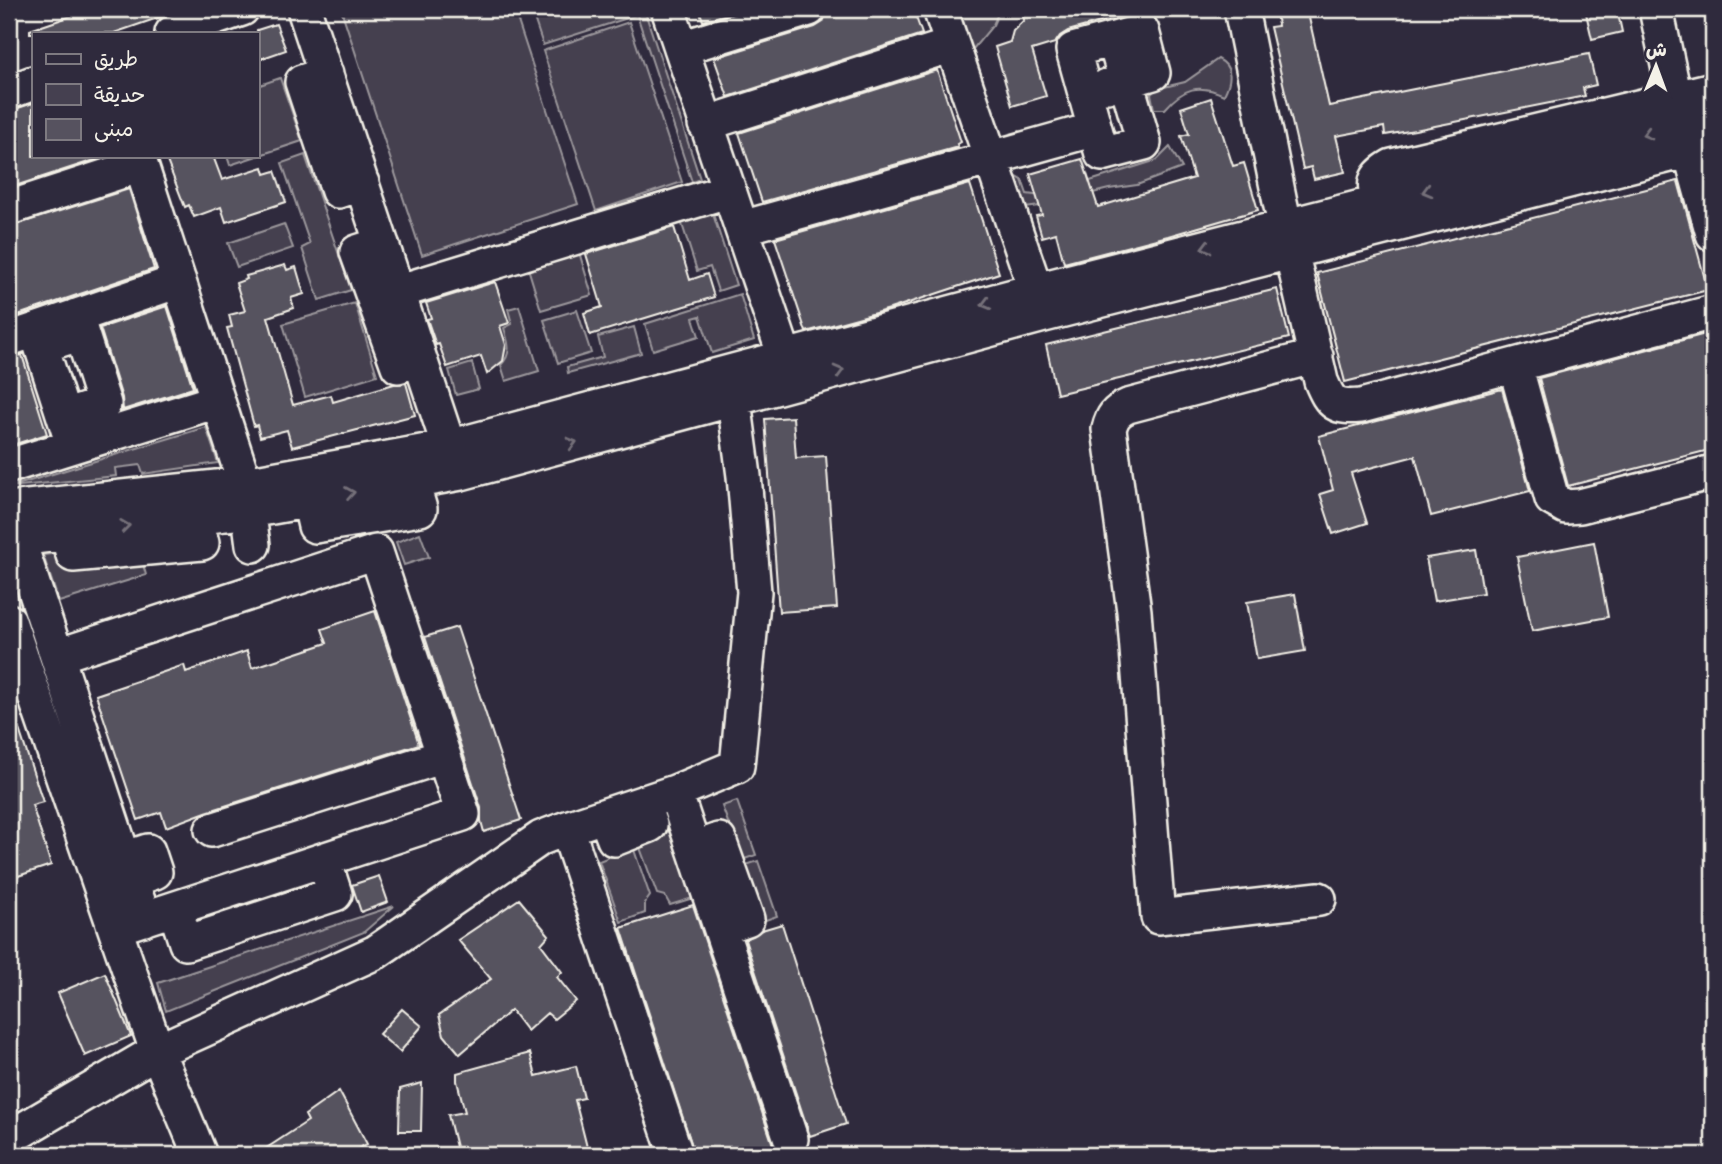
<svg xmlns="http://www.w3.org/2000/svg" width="1722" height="1164" font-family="'Shantell Sans','Playpen Sans Arabic',sans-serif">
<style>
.green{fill:#454050;stroke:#9c989c;stroke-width:2}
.building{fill:#56525f;stroke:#f4f1e8;stroke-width:2}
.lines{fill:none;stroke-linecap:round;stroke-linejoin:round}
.minor-casing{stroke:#f4f1e8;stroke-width:38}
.minor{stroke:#2f2a3d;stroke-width:33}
.oneway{stroke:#747079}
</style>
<rect width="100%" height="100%" fill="#2f2a3d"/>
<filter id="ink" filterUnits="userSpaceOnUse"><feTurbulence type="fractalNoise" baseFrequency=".0143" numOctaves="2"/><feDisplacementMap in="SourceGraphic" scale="14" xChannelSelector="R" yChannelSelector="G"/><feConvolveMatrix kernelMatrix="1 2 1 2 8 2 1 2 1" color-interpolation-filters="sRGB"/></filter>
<g filter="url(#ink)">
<!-- green -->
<path class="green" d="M341,9H514L578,204L422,255Z
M531,9H644L700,179L692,182L637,15L543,45Z
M957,9H1000L993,25L973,49H965Z
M629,22L682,182L596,211L543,51Z
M1218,59C1234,67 1231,81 1224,95C1199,83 1183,88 1165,109H1154L1151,94L1156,89L1185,82Z
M280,78L302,141L230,165L227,156H257V86Z
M1170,147L1182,168L1137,185L1109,189L1040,206L1025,208L1018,205L1012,189L1017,177L1022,180L1027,194L1042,196L1157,160Z
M305,155L351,290L319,300L302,248L310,244L282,163Z
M712,211L736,285L718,291L710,267L697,271L681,221Z
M284,224L293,248L237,267L228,243Z
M579,252L592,295L541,310L528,268Z
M740,294L754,340L712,353L700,316L693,318L699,336L653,350L645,324Z
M355,303L377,375L305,397L283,324Z
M519,306L539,371L506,381L501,365C513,353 508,342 504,328L512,324L508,309Z
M577,310L591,353L558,363L544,320Z
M634,327L641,353L568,373L567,367L603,357L598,337Z
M472,363L479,389L456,395L449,370Z
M206,427L218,463L143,474L140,465L115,468L116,476L10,487Z
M420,533L429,557L404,565L396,542Z
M59,553L143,564L146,575L59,602L43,555Z
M737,801L756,855L742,860L722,806Z
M672,830L693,898L670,905L665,896L657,894L639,845Z
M633,847L650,896L645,903V913L621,922L599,861Z
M758,861L777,916L763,921L743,866Z
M394,906L364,932L166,1011L158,983Z"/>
<!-- building -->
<path class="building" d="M92,9H175V12L114,33H30V30Z
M699,9H744L703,21Z
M828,9H913L922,34L728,97L714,58L815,27L823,22Z
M1021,9H1156L1157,15L1137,12L1068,31L1060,36L1055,43L1032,50L1046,96L1012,106L995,47L1010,42L1013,31L1024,20Z
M1290,9H1307L1329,106L1589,54L1596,85L1583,88L1585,96L1415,130L1385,135L1384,127L1336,136L1345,172L1314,179L1311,167L1303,169L1270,27L1278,26L1276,12Z
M1585,9H1617L1622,32L1592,39Z
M276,24L286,50L257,60V30Z
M937,70L961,142L957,144L958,147L762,202L739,133Z
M1211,98L1233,166L1244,163L1258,210L1168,236L1064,263L1056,233L1042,237L1036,216L1042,215L1030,174L1082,159L1098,207L1194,178L1181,136L1189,134L1181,108Z
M33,103V156H107L9,188V111Z
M165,156H213L222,180L263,167L265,174L275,171L286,202L226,222L221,207L194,217L189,205L185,207Z
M1678,181L1708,290L1345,382L1317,273Z
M970,184L999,273L890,309L806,332L775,239Z
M129,189L154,269L9,318V227Z
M674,227L690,280L707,274L714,297L590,335L584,313L602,307L586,254Z
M285,265L287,270L296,267L304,294L291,298L294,308L268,317L293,405L331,395L333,402L394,384L406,383L415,415L292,447L287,430L260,437L257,425L254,426L230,339L227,328L232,327L229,315L245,311L236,283L247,279L246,276Z
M495,282L509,323L500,326L506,345L503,361L487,374L481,356L447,367L439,344L436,345L427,319L431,318L426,303Z
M1277,289L1289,338L1057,394L1046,345Z
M167,306L193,388L123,410L122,398L100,328Z
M1713,332V449L1568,486L1539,378Z
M22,355L47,434L9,446V358Z
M1502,389L1530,491L1431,516L1415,456L1351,473L1367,523L1333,534L1320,494L1333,490L1319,436Z
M793,417L796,458L826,456L837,608L779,612L765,419Z
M1594,542L1608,617L1532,631L1517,557Z
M1476,550L1483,593L1434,601L1426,558Z
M1295,594L1305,651L1257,659L1247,602Z
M375,611L419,744L206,812L166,827L161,812L138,820L96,695L184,665L186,672L247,651L252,668L327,643L322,629Z
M457,627L521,820L484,832L481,821V808L425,637Z
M12,708L43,802L32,805L51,865L9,879V709Z
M379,876L388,902L361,912L352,885Z
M519,899L549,935L541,944L562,972L557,977L576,1001L554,1019L547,1013L527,1031L511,1010L460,1054L444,1035L439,1015L491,979L458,940Z
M693,905L773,1145L782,1155H695L621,928Z
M782,924L846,1124L810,1136L745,940L762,930Z
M105,973L131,1036L85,1056L58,993Z
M402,1009L422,1026L400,1052L379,1034Z
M530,1053L536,1076L576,1066L584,1098L575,1100L589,1155H458L448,1115L465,1112L457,1081V1073Z
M422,1083L421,1131H399L400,1089Z
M339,1091L367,1144L347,1155H256L308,1121L305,1115Z"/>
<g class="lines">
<defs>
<path id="minor" d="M304,9L449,447L459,468
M668,9C709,132 750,255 792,378
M940,9L1043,311
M1241,9L1280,202L1321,381C1331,405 1336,408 1361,406L1713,312
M1656,9L1675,98L1713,234
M172,33L242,9
M681,48L809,9
M326,74L302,82L338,191L362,183
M1107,86L1153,73L1142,31L1114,39
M9,92L33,83
M705,124L952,45
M138,156L245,484L253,545
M1379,203C1373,183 1373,177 1392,166L1713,89
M9,208L141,165
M742,228L1095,129L1102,154L1144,143L1114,39L1073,50L1095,129
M382,244L357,252L398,366L419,358
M374,299L727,191
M9,339L179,281
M1316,356L1128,406C1116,411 1112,417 1109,429L1134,611L1158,917L1319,899
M1515,365L1552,499L1566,507L1580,506L1713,472
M64,417L104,404L76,316
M73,445L41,346L79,334
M9,466L217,401
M309,500L315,526L420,509L412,482
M9,509L245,484L449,447L1036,290L1713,117
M67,533L73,555L202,543L195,517
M9,540L250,511L461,473L1044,315L1713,144
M23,554L144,919
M9,621L157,1051L200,1155
M57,656L376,552L463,814L115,928
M675,792L737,766L754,592L744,476L734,400
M605,816L614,839L650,825L642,803
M212,830L444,756
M694,849L719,840L747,919L721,928
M124,859L148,851L155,872L131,880
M175,909L186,943L335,894L324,860
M9,1138L157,1051L376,952L541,838L567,828
M676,1155L567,828L675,792L791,1139"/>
</defs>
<!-- minor casing -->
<use href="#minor" class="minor-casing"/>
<!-- minor -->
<use href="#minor" class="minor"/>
</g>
<!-- one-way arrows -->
<defs><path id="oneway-chevron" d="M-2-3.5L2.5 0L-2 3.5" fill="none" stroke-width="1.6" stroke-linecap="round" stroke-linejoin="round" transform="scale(1.75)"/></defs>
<g class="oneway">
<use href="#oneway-chevron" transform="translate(1647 134) rotate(165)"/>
<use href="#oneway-chevron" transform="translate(1427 191) rotate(165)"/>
<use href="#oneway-chevron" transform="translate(1206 247) rotate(166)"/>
<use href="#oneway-chevron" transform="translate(986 304) rotate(165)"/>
<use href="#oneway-chevron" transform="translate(839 371) rotate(-15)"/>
<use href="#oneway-chevron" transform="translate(572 443) rotate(-15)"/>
<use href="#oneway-chevron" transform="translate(350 493) rotate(-10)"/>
<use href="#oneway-chevron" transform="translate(125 526) rotate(-7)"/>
</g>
</g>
<!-- margin -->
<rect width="1722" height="1164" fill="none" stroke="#2f2a3d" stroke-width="35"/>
<rect x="18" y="18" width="1687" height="1129" fill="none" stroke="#f4f1e8" stroke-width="2.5" filter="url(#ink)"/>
<!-- legend -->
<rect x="32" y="32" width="228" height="126" fill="#2f2a3d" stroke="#7e7a81" stroke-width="2"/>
<rect x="46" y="54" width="35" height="10" fill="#2f2a3d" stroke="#7e7a81" stroke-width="2"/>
<text x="94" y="66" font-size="21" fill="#f4f1e8">طريق</text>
<rect x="46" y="84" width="35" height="21" fill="#454050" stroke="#7e7a81" stroke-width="2"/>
<text x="94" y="102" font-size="21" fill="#f4f1e8">حديقة</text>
<rect x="46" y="119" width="35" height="21" fill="#56525f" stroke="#7e7a81" stroke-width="2"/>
<text x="94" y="136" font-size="21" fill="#f4f1e8">مبنى</text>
<!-- north arrow -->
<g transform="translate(1656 66) rotate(1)" stroke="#2f2a3d" stroke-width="5" paint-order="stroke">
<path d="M0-5L12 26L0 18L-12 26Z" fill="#f4f1e8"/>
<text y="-10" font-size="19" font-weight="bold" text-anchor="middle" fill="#f4f1e8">ش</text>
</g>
</svg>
